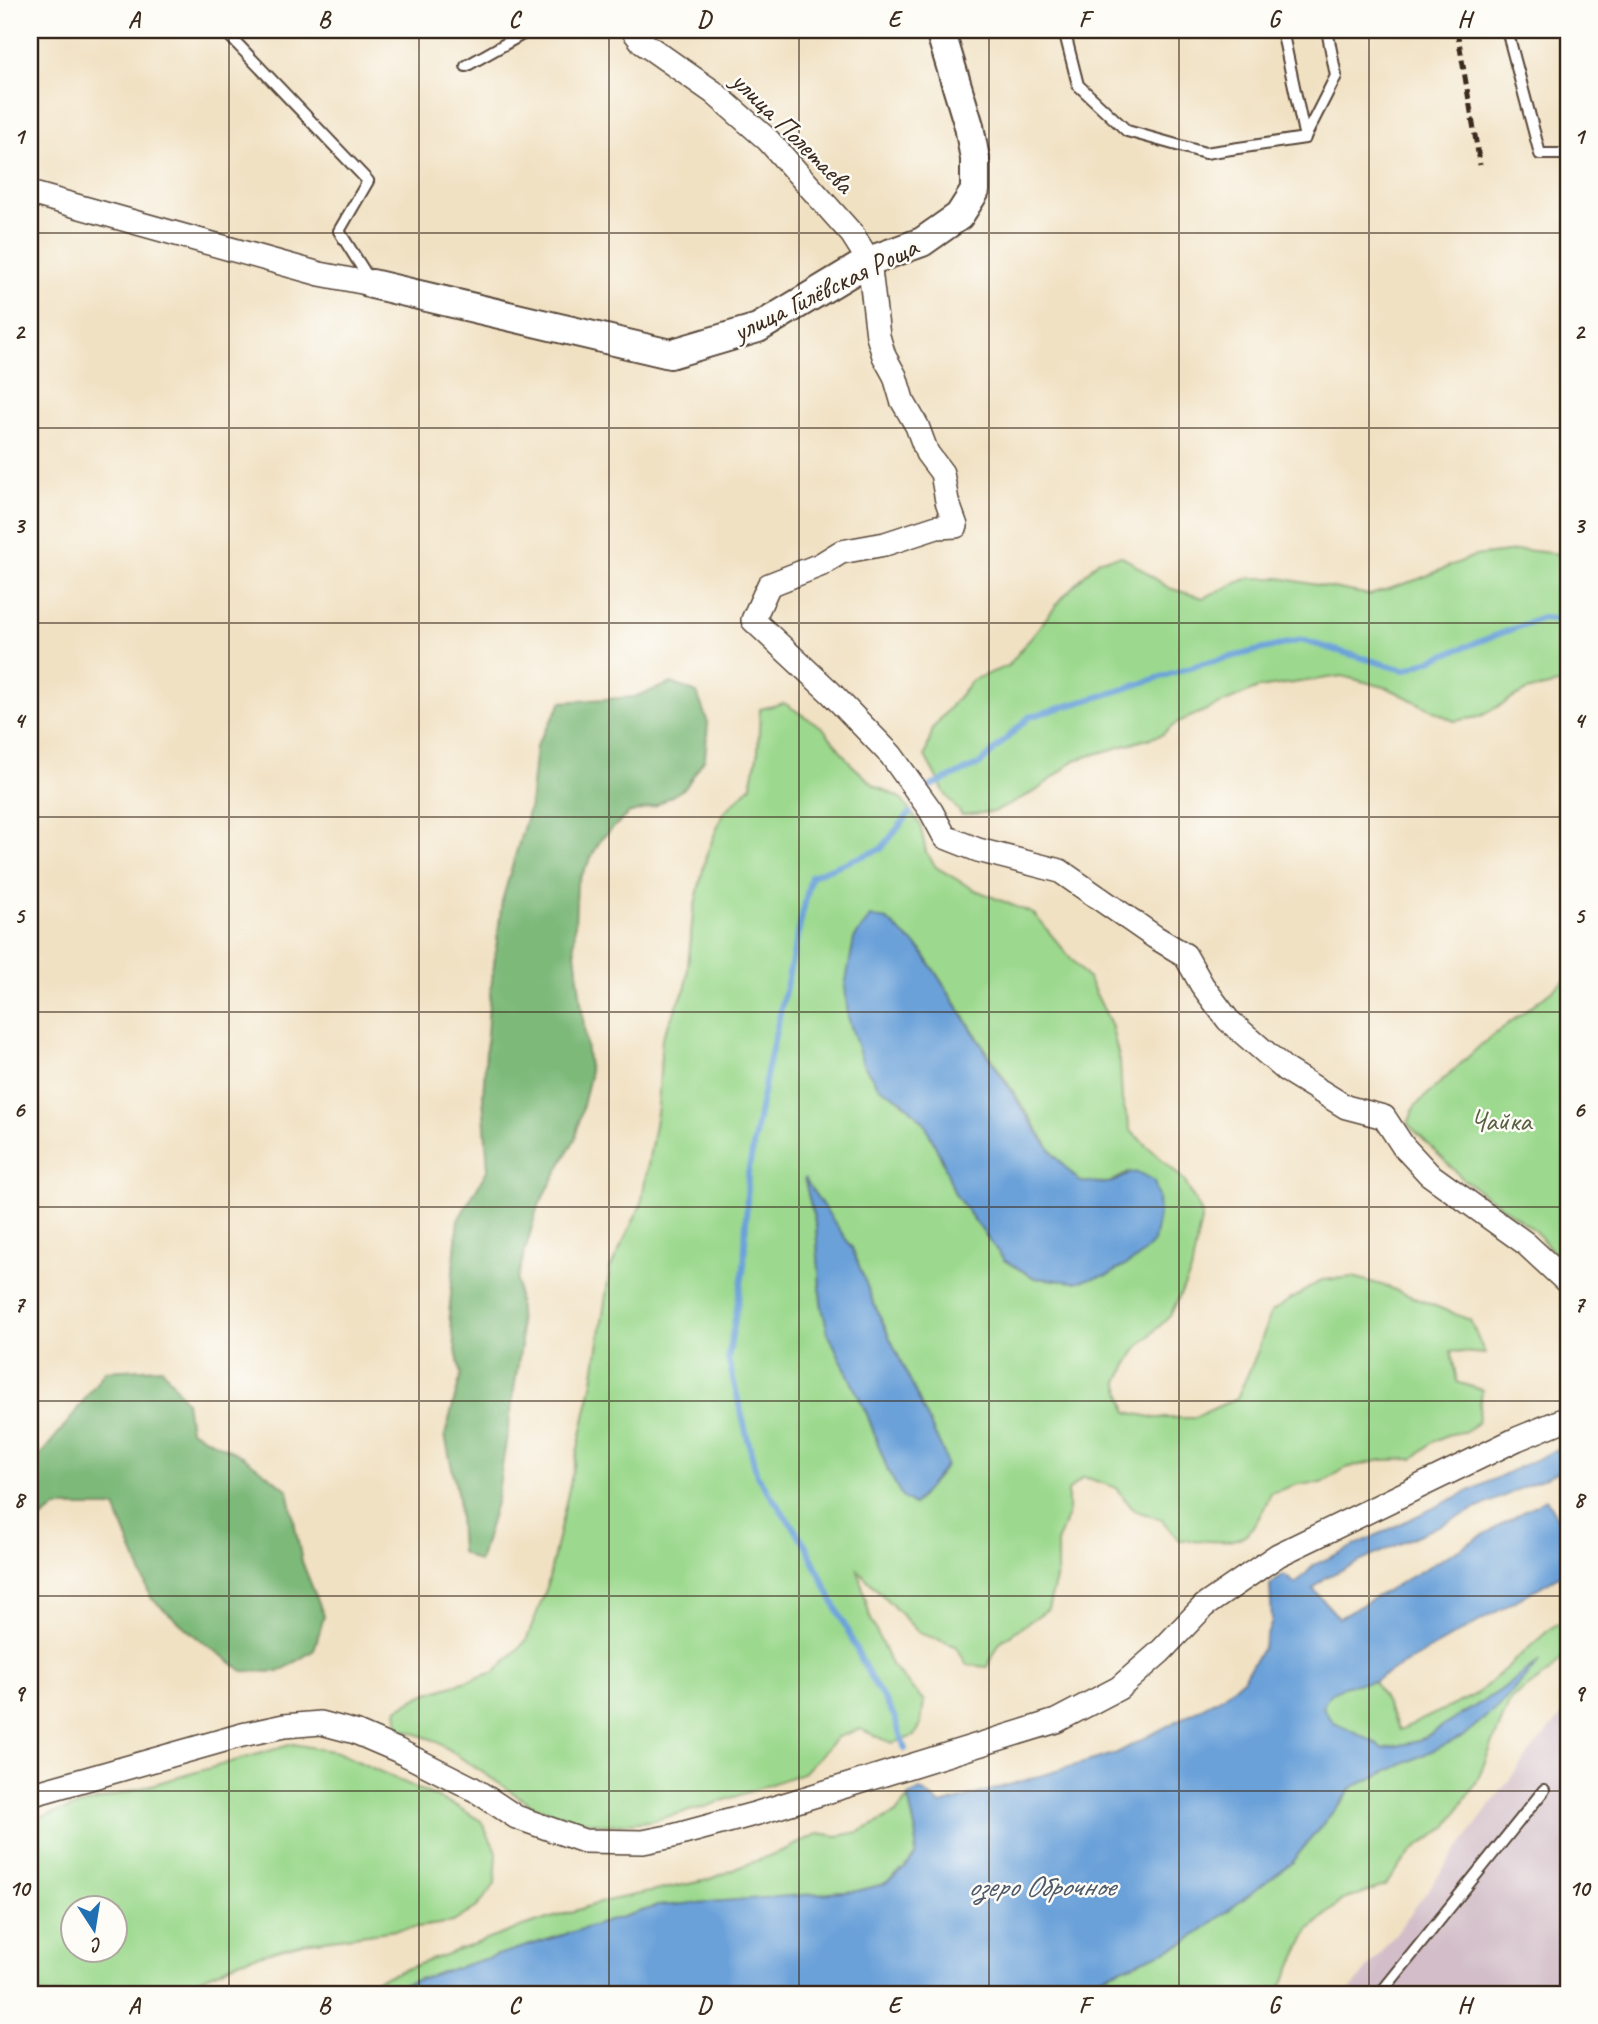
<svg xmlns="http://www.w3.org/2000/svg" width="1598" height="2024" font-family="Caveat,sans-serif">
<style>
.industrial{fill:#d2bdc8}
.green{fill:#9cd98e;stroke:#6c8256;stroke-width:2;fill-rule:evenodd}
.forest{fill:#7db979;stroke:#5c724c;stroke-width:2}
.water{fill:#6ba1d9;stroke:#53667c;stroke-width:2}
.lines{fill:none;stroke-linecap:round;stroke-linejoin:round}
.stream{stroke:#6ba1d9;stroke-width:6}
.service-casing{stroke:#564537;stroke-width:14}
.minor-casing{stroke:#564537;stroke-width:26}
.tertiary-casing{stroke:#564537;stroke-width:32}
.service{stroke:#fff;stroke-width:10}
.minor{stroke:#fff;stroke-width:23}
.tertiary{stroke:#fff;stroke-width:28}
.rail{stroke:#3b2a1e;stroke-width:5;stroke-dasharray:10 5;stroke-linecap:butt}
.grid{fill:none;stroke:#3b2a1e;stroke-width:2;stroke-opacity:0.55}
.labels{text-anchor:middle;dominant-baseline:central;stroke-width:5;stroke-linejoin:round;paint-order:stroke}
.street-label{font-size:28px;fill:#3b2a1e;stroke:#fdfcf7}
.park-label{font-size:28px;fill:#585f40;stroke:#fdfcf7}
.water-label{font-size:30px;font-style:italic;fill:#4e5a69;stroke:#fdfcf7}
.neatline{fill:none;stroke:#3b2a1e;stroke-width:2.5}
.grid-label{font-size:23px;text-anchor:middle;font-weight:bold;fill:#3b2a1e}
</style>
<rect width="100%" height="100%" fill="#fdfcf7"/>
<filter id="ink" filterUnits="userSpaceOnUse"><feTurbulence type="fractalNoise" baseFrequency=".0143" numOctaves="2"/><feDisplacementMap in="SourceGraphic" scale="14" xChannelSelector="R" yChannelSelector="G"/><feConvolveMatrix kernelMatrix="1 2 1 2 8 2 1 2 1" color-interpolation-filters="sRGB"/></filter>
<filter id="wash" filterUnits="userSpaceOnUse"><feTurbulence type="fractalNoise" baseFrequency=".00686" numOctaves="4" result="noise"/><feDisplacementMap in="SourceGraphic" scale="28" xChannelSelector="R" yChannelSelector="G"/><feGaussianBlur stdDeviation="1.57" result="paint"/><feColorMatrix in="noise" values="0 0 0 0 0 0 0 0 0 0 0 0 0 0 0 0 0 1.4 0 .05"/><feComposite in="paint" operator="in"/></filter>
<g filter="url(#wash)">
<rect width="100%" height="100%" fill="#f1e1c3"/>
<!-- industrial -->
<path class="industrial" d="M1568,1708V1994H1347L1393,1937L1527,1756Z"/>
<!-- green -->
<path class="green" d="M1525,550L1568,555V682L1526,691L1479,717L1454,721L1388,688L1342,676L1258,688L1178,722L1161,735L1075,760L1036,791L994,812L962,815L946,795L925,756L933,728L972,680L1008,666L1064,596L1099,560L1122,556L1169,588L1203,598L1248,578H1280L1370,595L1419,579L1474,556Z
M784,703L823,728L852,765L874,785L900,798L920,824L926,852L936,867L973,889L1034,914L1089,980L1111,1024L1120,1062L1122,1100L1131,1131L1184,1180L1202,1214L1191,1272L1170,1316L1137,1348L1118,1381L1127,1412L1156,1418H1193L1237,1398L1256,1356L1271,1312L1322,1280L1353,1277L1385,1286L1470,1320L1485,1354L1451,1351L1457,1382L1482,1390L1478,1422L1467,1431L1447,1435L1431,1443L1413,1459L1382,1460L1346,1468L1322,1483L1298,1484L1271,1493C1245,1552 1237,1541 1179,1540L1162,1520L1134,1510L1115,1487L1083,1477L1068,1491V1515L1057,1543V1575L1048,1609L1000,1642L987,1667L967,1665L956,1646L919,1633L858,1570L870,1617L891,1665L924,1701L921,1724L915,1736L892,1743L860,1729L838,1737L803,1773L705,1807L650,1821L607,1825L577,1820L533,1806L434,1740L399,1728L397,1709L425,1694L495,1672L526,1641L547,1587L593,1381L610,1269L641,1205L658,1107L662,1038L686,987L693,914L706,856L723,813L751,786L758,752L760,709ZM921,950L1055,1156L1080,1182L1109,1183L1128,1173L1075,1282L1034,1278L1004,1260L955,1194L943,1162L924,1122L902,1101L878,1086L863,1064ZM805,1181L852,1248L874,1304L944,1454L914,1505L904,1498L888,1471L867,1414L828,1333L821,1302L816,1226Z
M1568,978V1268L1533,1229L1463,1179L1408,1124L1415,1106L1482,1044Z
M1568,1618V1653L1548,1673L1511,1699L1477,1781L1447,1827L1412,1851L1385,1886L1343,1900L1309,1930L1278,1994H1043L1075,1987L1291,1863L1353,1787L1462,1737L1536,1665L1498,1692L1418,1741L1382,1749L1374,1742L1334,1723L1322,1707C1329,1685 1355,1684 1374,1681L1400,1730L1477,1694L1551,1628Z
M293,1744L337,1752L456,1806L481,1821L497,1853L495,1884L477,1907L453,1922L303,1943L241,1960L178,1989L181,1994H30V1820ZM74,1909H116V1951H74Z
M908,1798L917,1837L915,1856L904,1869L884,1884L857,1891L658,1906L374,1993L337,1994L516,1929L606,1901L708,1880L789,1848L819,1833L837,1836L859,1832L895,1814Z"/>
<!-- forest -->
<path class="forest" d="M672,683L697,693L708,723L705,758L685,788L655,806L628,814L601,839L577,884L574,944L590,1076L575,1139L537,1209L517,1280L521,1345L497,1499L479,1562L461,1552L458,1497L445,1435L461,1375L449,1315L458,1220L488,1169L483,1097L489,1004L502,901L530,805L536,746L562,702L634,697Z
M162,1368L186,1402L190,1430L244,1457L288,1490L302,1562L324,1616L314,1650L279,1672L243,1671L195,1636L151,1598L115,1507H57L30,1528V1467L68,1422L105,1371Z"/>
<!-- water -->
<path class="water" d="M870,917L887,920L921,950L1031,1122L1055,1156L1080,1182C1088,1182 1100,1184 1108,1183C1132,1178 1127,1163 1154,1181L1158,1197L1159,1215L1154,1242L1137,1259L1108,1275L1075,1282L1035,1278L1004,1260L955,1194L943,1162L924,1122L902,1101L878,1086L863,1064L848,1017L845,986L854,939Z
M804,1178L852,1248L874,1304L944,1454L946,1466L914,1505L903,1498L888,1471L867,1414L828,1333L821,1302L816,1226Z
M1568,1444V1467L1326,1577L1313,1589L1339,1618L1546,1499L1559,1521L1568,1516V1571L1374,1681C1355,1684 1329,1685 1323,1707L1334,1723L1374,1742L1383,1749L1419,1741L1498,1692L1540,1661L1499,1706L1462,1737L1353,1787L1291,1863L1185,1943L1075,1987L1043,1994H370L658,1906L857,1891L884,1884L904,1869L915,1856L917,1837L908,1797L920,1790L941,1805L1117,1753L1222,1697L1244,1678L1262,1649L1272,1621L1270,1585L1284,1575L1296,1584L1314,1565Z"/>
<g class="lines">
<!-- stream -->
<path class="stream" d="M931,786L980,764L1029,717L1115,692L1194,666L1301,640L1404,670L1542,618L1568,620
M905,1749L894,1716L870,1677L805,1544L757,1476L728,1359L744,1267L748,1174L767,1071L811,876L881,849L910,813"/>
</g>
</g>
<g filter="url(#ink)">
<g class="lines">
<defs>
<path id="service" d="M224,30L368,181L339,231L371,282
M1064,30L1078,85L1127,131L1205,153L1305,138L1282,30
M1507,30L1540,154H1568
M466,66L530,30
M1305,137L1336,76L1327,30
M1380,1994L1544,1790"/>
<path id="minor" d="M633,30L643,43L713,92L768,140L852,234L869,261L878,336L884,356L895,376L902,400L917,426L927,453L942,473L947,501L956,526L937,527L885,544L841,552L820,565L769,585L753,620L831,693L891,755L931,811L945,837L978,850L1060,871L1155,937L1185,955L1202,985L1228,1020L1286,1070L1346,1107L1384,1117L1403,1146L1429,1174L1525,1243L1568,1283
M30,193L320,274L372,284
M30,1795L242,1735L284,1726L321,1723L355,1732L397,1750L472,1788L516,1817L584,1841L643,1842L673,1836L758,1813L1056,1721L1119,1688L1160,1652L1204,1606L1278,1555L1517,1439L1568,1418"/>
<path id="tertiary" d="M372,284L670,354L758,328L869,261L922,242L959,216L975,191V159L969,126L940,30"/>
</defs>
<!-- service casing -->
<use href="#service" class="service-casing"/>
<!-- minor casing -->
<use href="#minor" class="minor-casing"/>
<!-- tertiary casing -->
<use href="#tertiary" class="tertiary-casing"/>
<!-- service -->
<use href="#service" class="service"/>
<!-- minor -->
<use href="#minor" class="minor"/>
<!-- tertiary -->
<use href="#tertiary" class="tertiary"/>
<!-- rail -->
<path class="rail" d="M1457,30L1480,165"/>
</g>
</g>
<!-- grid -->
<path class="grid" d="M229,30V1994M419,30V1994M609,30V1994M799,30V1994M989,30V1994M1179,30V1994M1369,30V1994M30,233H1568M30,428H1568M30,623H1568M30,817H1568M30,1012H1568M30,1207H1568M30,1401H1568M30,1596H1568M30,1791H1568"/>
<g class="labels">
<!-- street labels -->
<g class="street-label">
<text transform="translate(793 132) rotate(45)">улица Полетаева</text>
<text transform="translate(825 289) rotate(-26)">улица Гилёвская Роща</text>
</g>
<!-- park labels -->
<g class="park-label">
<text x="1501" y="1120">Чайка</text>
</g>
<!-- water labels -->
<g class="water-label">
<text x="1041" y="1886">озеро Оброчное</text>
</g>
</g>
<!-- margin -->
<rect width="1598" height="2024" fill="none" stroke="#fdfcf7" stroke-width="77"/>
<!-- north arrow -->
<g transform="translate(94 1929) rotate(168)"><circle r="33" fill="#fdfcf7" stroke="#afa8a0" stroke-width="2"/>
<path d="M0-5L12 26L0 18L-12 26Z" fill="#1f6fb2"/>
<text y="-10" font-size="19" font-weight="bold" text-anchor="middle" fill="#3b2a1e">С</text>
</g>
<rect x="38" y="38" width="1522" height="1948" class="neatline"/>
<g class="grid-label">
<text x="134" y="27">A</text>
<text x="324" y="27">B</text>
<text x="514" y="27">C</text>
<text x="704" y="27">D</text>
<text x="894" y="27">E</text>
<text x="1084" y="27">F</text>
<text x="1274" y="27">G</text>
<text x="1464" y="27">H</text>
<text x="19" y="144">1</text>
<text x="1579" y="144">1</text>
<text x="19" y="339">2</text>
<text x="1579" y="339">2</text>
<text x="19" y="533">3</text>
<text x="1579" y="533">3</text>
<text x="19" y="728">4</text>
<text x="1579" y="728">4</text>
<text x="19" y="923">5</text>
<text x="1579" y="923">5</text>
<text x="19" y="1117">6</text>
<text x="1579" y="1117">6</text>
<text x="19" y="1312">7</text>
<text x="1579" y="1312">7</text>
<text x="19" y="1507">8</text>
<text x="1579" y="1507">8</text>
<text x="19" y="1701">9</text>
<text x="1579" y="1701">9</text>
<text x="19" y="1896">10</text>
<text x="1579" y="1896">10</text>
<text x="134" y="2013">A</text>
<text x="324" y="2013">B</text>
<text x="514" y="2013">C</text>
<text x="704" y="2013">D</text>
<text x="894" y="2013">E</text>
<text x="1084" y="2013">F</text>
<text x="1274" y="2013">G</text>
<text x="1464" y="2013">H</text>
</g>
</svg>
